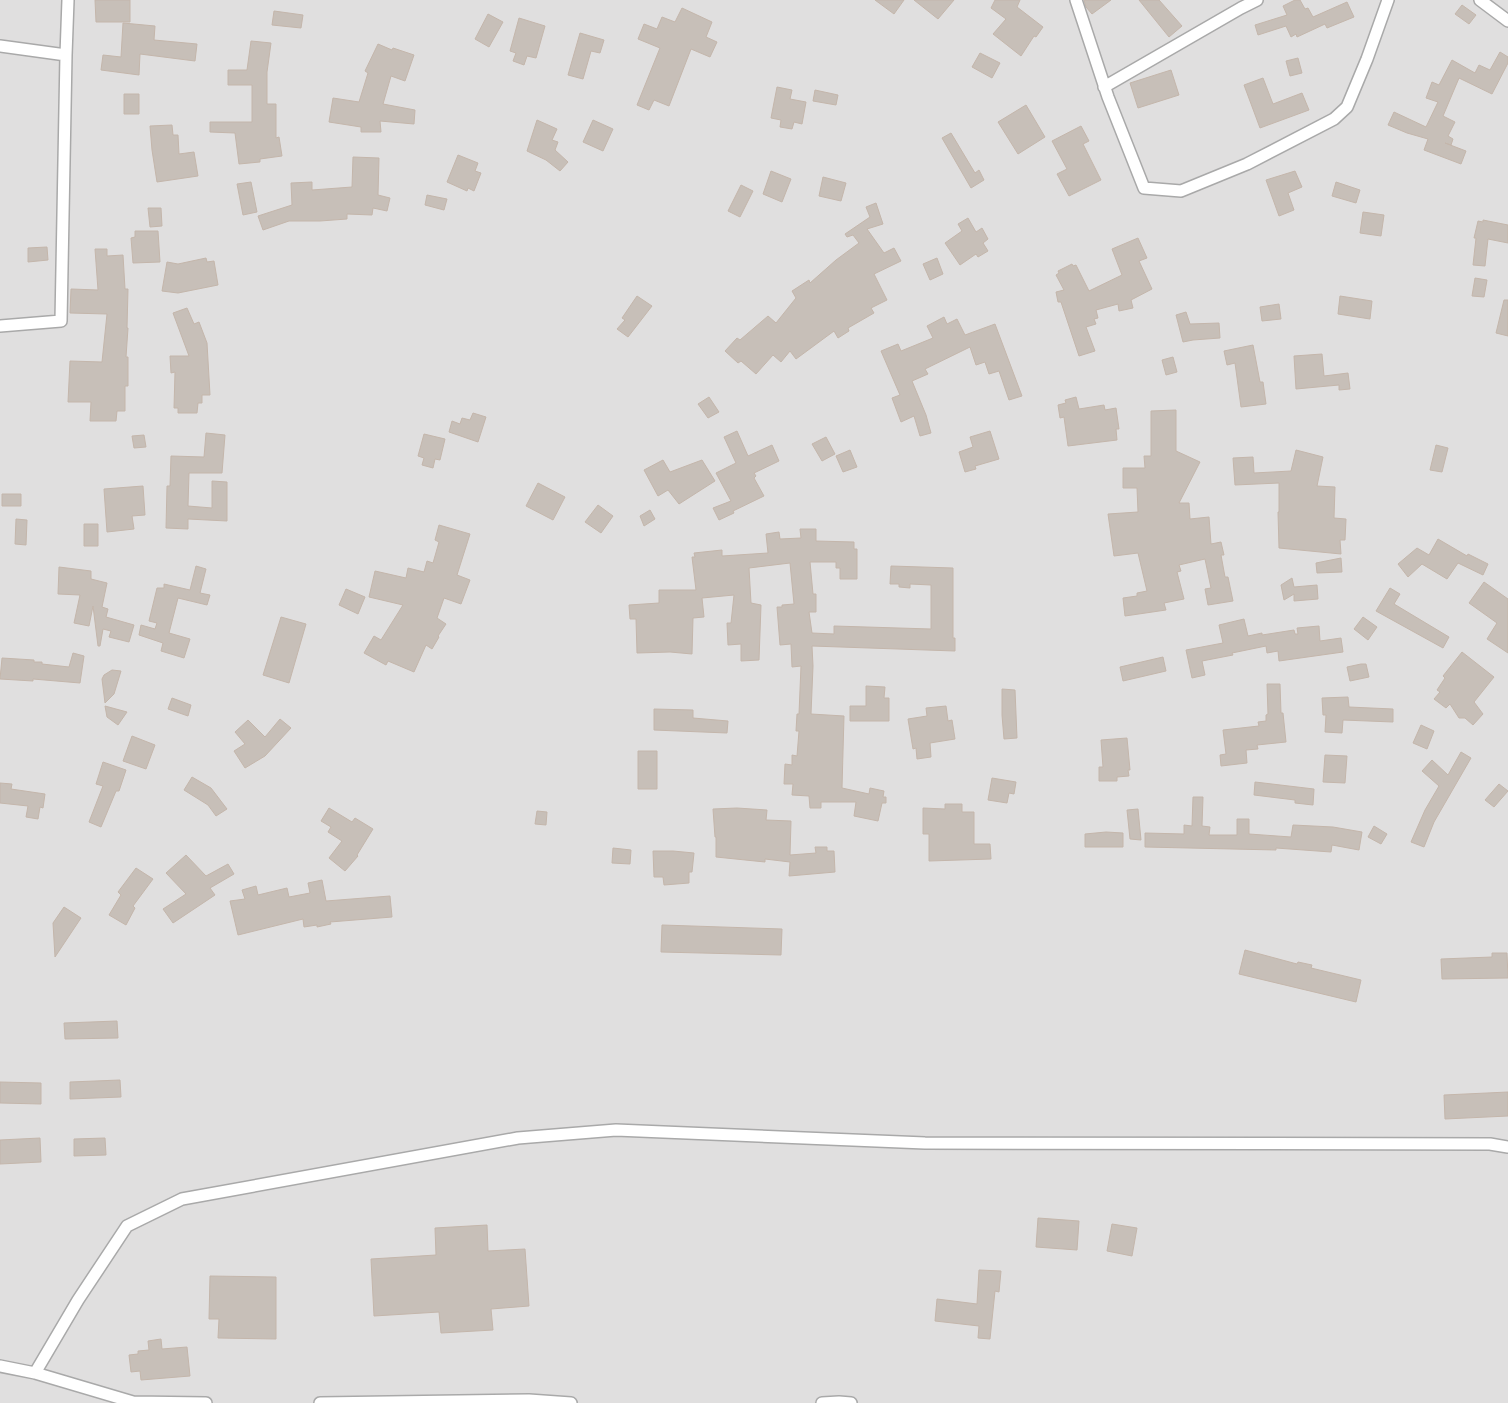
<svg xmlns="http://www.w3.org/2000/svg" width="1508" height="1403" font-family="'Alegreya Sans',sans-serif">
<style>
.residential{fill:#e0dfdf}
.building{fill:#c7bfb8;stroke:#c4b6ab}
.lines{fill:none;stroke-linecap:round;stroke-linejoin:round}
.street-casing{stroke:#a9a9a9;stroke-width:14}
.street{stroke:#fff;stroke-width:11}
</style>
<rect width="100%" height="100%" fill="#f2efe9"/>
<!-- residential -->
<path class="residential" d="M0,0H1508V1403H0Z"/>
<!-- building -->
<path class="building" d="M95,0H130V22H96Z
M875,0H904L894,14Z
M914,0H954L938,19Z
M995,0H1020L1017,7L1043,27L1036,37L1034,36L1021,56L993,34L1006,19L991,8Z
M1084,0H1111L1092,14L1086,7Z
M1139,0H1159L1182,26L1169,37Z
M1295,0H1300L1305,9L1308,8L1313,17L1347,2L1354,17L1327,28L1325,24L1297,37L1296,34L1291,37L1286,26L1258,35L1255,25L1287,15L1283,6Z
M1462,5L1476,15L1469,24L1455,14Z
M682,8L712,22L706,37L717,42L710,57L691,49L669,106L654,100L649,110L637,105L660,48L638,39L644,24L657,29L662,17L675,22Z
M274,11L303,15L301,28L272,25Z
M488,14L503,22L489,47L475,39Z
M519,18L545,26L536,58L527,56L524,65L513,61L516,53L510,51Z
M123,23L155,26L154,40L197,44L195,61L140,54L139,75L101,70L103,55L121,57Z
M580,33L604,40L600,53L591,51L583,79L568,75Z
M251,41L271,43L267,72V104H276V138L279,137L282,156L260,159V162L239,164L235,133L210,132V122H252V85H228V70H247Z
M378,44L392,50L393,48L414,55L405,81L391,76L383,104L415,110L414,124L380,121L381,132H361V127L329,122L333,98L359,102L368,73L365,71Z
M1500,52L1508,57V63L1492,94L1459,78L1443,116L1455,122L1448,136L1453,139L1451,145L1445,143L1466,151L1461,164L1424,150L1428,139L1407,133L1388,125L1394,112L1426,127L1438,102L1426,98L1432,82L1439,85L1452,60L1475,73L1479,65L1490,70Z
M980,53L1000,63L992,78L972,67Z
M1298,58L1302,73L1290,76L1286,61Z
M1171,70L1179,95L1138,108L1130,83Z
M1263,78L1273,104L1302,93L1309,110L1260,128L1244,85Z
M777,87L792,90L790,99L806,102L802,124L794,122L792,129L780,127L781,120L771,118Z
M815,90L838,95L836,105L813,101Z
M124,94H139V114H124Z
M1026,105L1045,137L1018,154L998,122Z
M537,120L557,129L552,140L558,142L555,150L568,162L560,171L546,160L527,151Z
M593,120L613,129L603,151L583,142Z
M172,125L173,135H178L179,154L194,152L198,176L157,182L152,150L150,126Z
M1081,126L1089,141L1083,144L1101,180L1069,196L1057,174L1067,169L1052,141Z
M951,133L975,173L979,170L984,180L971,188L942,138Z
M458,155L478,163L475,171L481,173L474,191L468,188L467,191L447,182Z
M353,157L379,158L378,195L390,198L387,211L373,208L372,215L347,214V219L320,221H289L263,230L258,216L292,205L291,183L312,182V190L352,187Z
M771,171L791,179L782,202L763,194Z
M1295,171L1302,187L1288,193L1294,210L1279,216L1266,180Z
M823,177L846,183L841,201L819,196Z
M251,182L257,212L243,215L237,184Z
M1336,182L1360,190L1356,203L1332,196Z
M741,185L753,191L740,217L728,211Z
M427,195L447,199L444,210L425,205Z
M876,203L883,224L867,229L884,253L894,248L901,261L874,274L887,300L871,308L874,313L848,328L849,331L838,338L834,331L796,359L790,351L781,362L773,355L756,374L741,361L738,363L725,351L737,338L740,340L768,316L776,323L796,298L792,291L809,280L810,283L836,260L859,243L853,235L847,237L845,234L870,217L866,207Z
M148,208H161L162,226L150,227Z
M1363,212L1384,215L1381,236L1360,233Z
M968,218L976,232L982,228L988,239L983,243L988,251L978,257L976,254L960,265L945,243L962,231L958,224Z
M1483,220L1508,225V243L1488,239L1485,266L1473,265L1476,238H1474L1478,221L1483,222Z
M135,231H158L160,262L133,263L131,238L135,237Z
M1138,238L1147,258L1139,261L1152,289L1131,300L1133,308L1119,311L1118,304L1096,310L1098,318L1094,319L1096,324L1086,327L1095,351L1079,356L1061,302H1058L1056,292L1064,290L1056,275L1059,273L1058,271L1072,264L1073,266L1076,265L1089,291L1122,275L1112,249Z
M47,247L48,260L28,262V248Z
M95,249H107V256L123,255L125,289H128L127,328H128L126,357H128V386H125V411H117L116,421H90L91,402H68L70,361L102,362L107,314L70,313L71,289L98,290Z
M206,258L207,262L214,261L218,285L178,293L162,291L167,262L178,264Z
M937,258L943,274L930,280L923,264Z
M1475,278L1487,280L1484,297L1472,296Z
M637,296L652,306L628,337L617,329L625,320L622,318Z
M1340,296L1372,301L1370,319L1338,314Z
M1504,300H1508V336L1496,333Z
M1279,304L1281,319L1262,321L1260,307Z
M187,308L194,324L199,322L207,343L210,395H202V403H198L197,413H178V408H174L175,372L171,373L170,356H189L173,313Z
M1186,312L1190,324L1219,323L1220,338L1193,340L1183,342L1176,315Z
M944,317L947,324L957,319L965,335L995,324L1022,396L1009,400L999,371L989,374L985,362L976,365L970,347L925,369L928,374L912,381L926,415L931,433L920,436L914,416L901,422L892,398L900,395L881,351L898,344L901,351L933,338L927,326Z
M1253,345L1260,382H1263L1266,404L1241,407L1235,363L1227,365L1224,351Z
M1322,354L1324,376L1348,373L1350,389L1339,390V385L1296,389L1294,356Z
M1173,357L1177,372L1166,375L1162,360Z
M709,397L719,412L708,418L698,404Z
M1076,397L1079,409L1104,405L1105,410L1116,408L1119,429H1116L1117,440L1068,446L1064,417L1060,418L1058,405L1066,403L1065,400Z
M1176,410V451L1200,462L1179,503H1189L1190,519L1209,517L1211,544L1221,542L1224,555H1221L1225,577H1228L1233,601L1208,605L1205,589L1211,588L1205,559L1179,565L1181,571L1177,572L1184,599L1164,603L1166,610L1125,616L1123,598L1137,596V593L1147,591L1138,553L1114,556L1108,514L1138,512L1137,488H1123V468H1145L1144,456H1151V411Z
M473,413L486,417L478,442L449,432L452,421L460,424L462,418L470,420Z
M737,431L748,456L772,445L779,461L754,473L756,476L754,478L764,496L733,511L734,513L719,520L713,508L731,501L716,473L736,463L724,437Z
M990,431L999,459L975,466L976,469L965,472L959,452L973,447L970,437Z
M206,433L225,435L222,473H189L188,506L212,508V481L227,482V521L188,519V529L166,528L167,486H170L171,456L204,457Z
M424,434L445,439L440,460L435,459L433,468L422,465L424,458L418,456Z
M144,435L146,447L134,448L132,436Z
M826,437L835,454L822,461L812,444Z
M1436,445L1448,448L1442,472L1430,470Z
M850,450L857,467L843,472L836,456Z
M1296,450L1323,457L1317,486L1335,487L1334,518L1346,519L1345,540H1340L1341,554L1279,548L1278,512H1279V483L1235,485L1233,458L1253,457L1254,473L1291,471Z
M663,460L670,472L702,460L715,481L679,504L668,490L658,496L644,470Z
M538,483L565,497L553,520L526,506Z
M143,486L145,515L132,516L134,529L107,532L104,489Z
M2,494H21V506H2Z
M598,505L613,516L601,533L585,522Z
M650,510L655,519L644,526L640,516Z
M16,519L27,520L26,545L15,544Z
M84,524H98V546H84Z
M439,525L470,534L457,575L470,580L461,604L444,598L437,618L446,624L438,636L439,637L432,649L426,645L414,672L388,661L386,665L364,653L374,636L381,640L403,605L369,597L375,571L406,578L408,568L424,572L427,561L433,563L439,542L435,540Z
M800,529H816V541L854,542V549H857V579H840V568H836V562H810L813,594H816V612H809L812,633L834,634V626L931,629V585L910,584V588L899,587V584H890L891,566L953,568V638H955V651L812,646L813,666L811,714L844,716L842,788L869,794L870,788L884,791L883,797H886V803H882L878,821L854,816L856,802H821V808H810L809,796L792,795L793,784H784L785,764L792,765V755L797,756L799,731H796L797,714H799L801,666L792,667L791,644L780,645L777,607H782V605L794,604L790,563L749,568L751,603L761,605L759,660L741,661V644L728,645L727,623H731L734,595L702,598L704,617L693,618L692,654L670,652L637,653L636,619H630L629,605L659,603V590H696L692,557H695L694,553L722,550V556L768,553L766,534L779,532L780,539L801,538Z
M1438,539L1467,556L1468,554L1488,564L1483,575L1458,563L1447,579L1422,564L1408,577L1398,564L1417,548L1429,555Z
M1341,558L1342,572L1317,573L1316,563Z
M196,566L206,569L200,593L210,595L207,605L178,598L169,633L190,639L184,658L161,651L163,643L139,635L141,625L155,629L157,623L149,621L157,588H164V584L190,590Z
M59,567L91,571V579L107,583L102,607L108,609L106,617L134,625L129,642L109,637L111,631L103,629L100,646H98L93,606L89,626L74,623L80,595L58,594Z
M1292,578L1294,587L1317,585L1318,599L1294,601V594L1284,600L1281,585Z
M1484,582L1508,599V653L1487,639L1497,623L1469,603Z
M1390,588L1400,594L1394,604L1449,637L1443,648L1376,611Z
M346,589L365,597L358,614L339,605Z
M281,617L306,624L289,683L263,675Z
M1363,617L1377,627L1368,640L1354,629Z
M1244,619L1248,636L1262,633V635L1294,630L1295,634H1298L1297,628L1319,626L1320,641L1341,638L1343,652L1279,661L1278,651L1267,653L1266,646L1232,653L1233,655L1202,661L1205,675L1192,678L1186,650L1223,643L1219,625Z
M1462,652L1494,677L1474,702L1483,714L1473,725L1465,718H1459L1450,704L1446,708L1434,699L1440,692L1437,690L1445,678L1443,676Z
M73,653L84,656L80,683L33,679V681L0,679L2,658L34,660V662H42V664L69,667Z
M1163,657L1166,671L1123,681L1120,667Z
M1361,664H1366L1369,677L1350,681L1347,667Z
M112,670L121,671L114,694L105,703L102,679L104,675Z
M1267,684H1280L1281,713H1283L1286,742L1257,745L1258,749L1246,750L1247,763L1221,766L1220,755L1226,754L1223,730L1259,726L1258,722L1266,721V715L1268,714Z
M866,686L885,687L884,698H889V721H850V706H866Z
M1002,689L1015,690L1017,738L1004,739L1002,715Z
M1348,697L1349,707L1393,709V722L1343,720L1342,733L1325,732L1326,715H1323L1322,698Z
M172,698L191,705L188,716L168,709Z
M105,706L127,712L118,725L107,717Z
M946,706L948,721L952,720L955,739L930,743L931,757L917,759L916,748L913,749L908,719L927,716L926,708Z
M654,709L693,710V718L728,721L727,733L654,730Z
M280,719L291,728L265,756L245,768L234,751L245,744L235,732L248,720L265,737Z
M1421,725L1434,731L1427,749L1413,743Z
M132,736L155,745L146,769L123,761Z
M1127,738L1130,770H1128L1129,776L1117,777V781H1099V767H1103L1101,740Z
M638,751H657V789H638Z
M1461,752L1471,758L1434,822L1424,847L1411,842L1425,810L1439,786L1422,771L1432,760L1448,775Z
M1325,755L1347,756L1345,783L1323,782Z
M103,762L126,770L119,791H116L101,827L89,822L103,786L96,784Z
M192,777L211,788L227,809L216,816L208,805L184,790Z
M992,778L1016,782L1014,794L1009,793L1007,803L988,800Z
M1255,782L1314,789L1313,805L1295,803V800L1254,795Z
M0,783L12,784L11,789L45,794L43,808L40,807L38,819L26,817L28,806L0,803Z
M1499,784L1508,791L1494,807L1485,800Z
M1193,797H1203L1202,826L1210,827L1209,835H1237V819H1249V834L1291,837L1293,825L1333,827L1362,832L1359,850L1332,845L1331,852L1276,848V850L1145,847V833L1184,834V825L1192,826Z
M945,804H962V812H974V844H990L991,859L929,861V834H923V808L945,809Z
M329,808L352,822L355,818L373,829L357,855L358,856L345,871L329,858L342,841L328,832L331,827L321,821Z
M737,808L767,810L766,820L791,821L790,855L816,853L815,847H827V851H834L835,872L789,876L790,862L765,859V862L716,857V837H715L713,809Z
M1138,809L1141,840L1130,839L1127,810Z
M537,811L547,812L546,825L535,824Z
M1374,826L1387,834L1381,844L1368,837Z
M1106,832L1123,833V847H1085V834Z
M613,848L631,850L630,864L612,863Z
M653,851H673L694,853L692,872H689V883L664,885L663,877H654Z
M186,855L206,876L228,864L234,874L210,888L215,895L173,923L163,909L186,894L166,873Z
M136,868L153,879L133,906L135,908L126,925L109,915L121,895L118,892Z
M322,880L326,901L390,896L392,917L330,922L331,924L317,927V925L304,927L303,919L238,935L230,901L245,899L242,890L256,886L258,895L287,888L289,897L310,893L308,883Z
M64,907L81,918L55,957L53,923Z
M662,925L782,929L781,955L661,952Z
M1245,950L1297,964L1298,962L1312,965L1311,968L1361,980L1356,1002L1239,974Z
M1492,953H1507L1508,978L1442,979L1441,959L1492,957Z
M117,1021L118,1038L65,1039L64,1023Z
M120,1080L121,1097L70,1099V1082Z
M0,1082L41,1083V1104L0,1103Z
M1508,1092V1116L1445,1119L1444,1095Z
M40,1138L41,1162L0,1164V1140Z
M105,1138L106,1155L74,1156V1139Z
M1038,1218L1079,1221L1077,1250L1036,1247Z
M1112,1224L1137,1228L1132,1256L1107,1251Z
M487,1225L488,1251L525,1249L529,1306L491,1309L493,1330L441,1333L439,1312L374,1316L371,1259L436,1255L435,1228Z
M979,1270L1001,1271L999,1292L995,1291L990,1339L978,1338L979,1326L935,1321L937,1299L977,1304Z
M210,1276L276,1277V1339L218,1338L219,1319H209Z
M161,1339L162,1349L187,1347L190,1376L141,1380L140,1371L131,1372L129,1355L138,1354V1351L149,1350L148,1341Z"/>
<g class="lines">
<defs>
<path id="street" d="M1076,0L1108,97L1144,188L1181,191L1247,164L1334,119L1347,107L1367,59L1388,0
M1480,0L1508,21
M0,46L66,55L68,0
M1104,87L1241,8L1257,0
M0,326L61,321L66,55
M0,1366L35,1373L133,1402L206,1403
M35,1373L78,1300L127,1226L182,1199L518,1138L616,1130L925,1143L1490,1144L1508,1147
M320,1403L529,1400L571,1403
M822,1403L839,1402L851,1403"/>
</defs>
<!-- street casing -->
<use href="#street" class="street-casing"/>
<!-- street -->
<use href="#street" class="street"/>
</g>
</svg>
